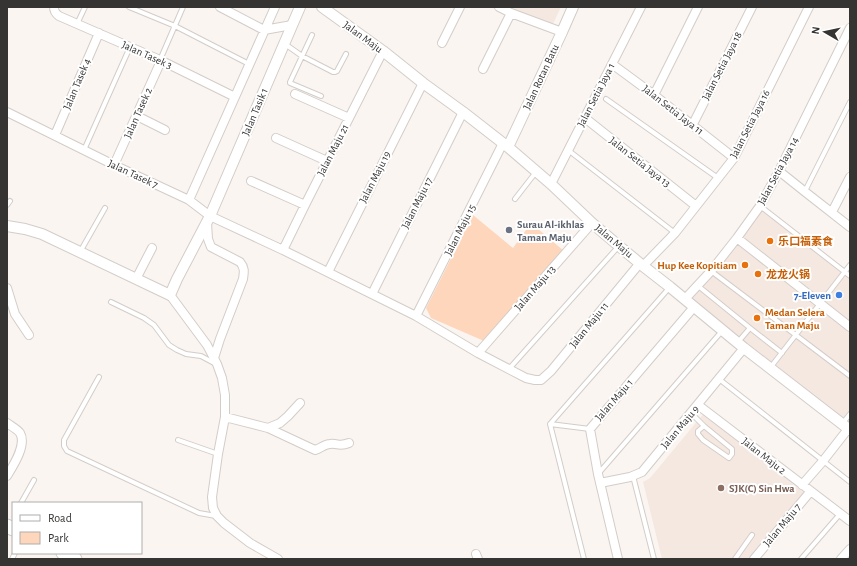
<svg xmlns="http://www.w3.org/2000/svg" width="857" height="566" font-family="'Alegreya Sans','Noto Sans SC',sans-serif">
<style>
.built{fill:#f5e8e0}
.green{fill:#fed6bb}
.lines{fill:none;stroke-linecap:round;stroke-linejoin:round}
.service-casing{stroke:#d3cdc9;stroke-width:6}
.minor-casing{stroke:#d3cdc9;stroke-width:10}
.tertiary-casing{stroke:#d3cdc9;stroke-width:12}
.primary-casing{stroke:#d3cdc9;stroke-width:15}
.service{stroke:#fff;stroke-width:4}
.minor{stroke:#fff;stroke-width:8}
.tertiary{stroke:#fff;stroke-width:10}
.primary{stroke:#fff;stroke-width:13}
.worship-dot{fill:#6b7280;stroke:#fff;stroke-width:1.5}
.food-dot{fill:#e8710a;stroke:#fff;stroke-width:1.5}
.shop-dot{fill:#3f7fe0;stroke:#fff;stroke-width:1.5}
.education-dot{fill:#8d6e63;stroke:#fff;stroke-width:1.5}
.labels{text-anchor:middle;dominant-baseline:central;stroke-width:4;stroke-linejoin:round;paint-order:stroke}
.street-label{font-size:11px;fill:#363433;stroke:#fff}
.worship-label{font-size:11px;font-weight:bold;fill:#5b616d;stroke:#fff;text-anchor:start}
.food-label{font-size:11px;font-weight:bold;fill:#c56008;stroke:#fff;text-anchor:start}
.shop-label{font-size:11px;font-weight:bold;fill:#366cbe;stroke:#fff;text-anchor:end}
.education-label{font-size:11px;font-weight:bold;fill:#785e54;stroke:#fff;text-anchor:start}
</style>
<rect width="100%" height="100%" fill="#fbf5f2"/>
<!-- built -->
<path class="built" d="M511,7H561L551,28Z
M759,203L850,274V425L743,341L686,294L710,268Z
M704,413L804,493L751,559H662L643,482L650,478Z"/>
<!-- green -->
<path class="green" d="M473,215L513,248L531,223L564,251L484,341L431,318L426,308Z"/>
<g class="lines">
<defs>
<path id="service" d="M129,7L175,26L249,64
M77,24L85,7
M312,35L290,82V83L321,96
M285,44L302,56L333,72H335L337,71L346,54
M160,60L183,7
M606,99L718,178
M84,150L130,47
M568,150L675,233
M805,191L850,102
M515,199L536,172
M7,205L10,201
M760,206L850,276
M80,252L105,208
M711,271L850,376
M697,285L750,328L738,342
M111,302L144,318L154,325L169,345L177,350L186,354L201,356L216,364
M750,328L782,353
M770,368L850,265
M509,369L618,247
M99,377L64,440V446L67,451L199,513L216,516
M719,379L850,482
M691,413L704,426
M550,424L590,429
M842,424L850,414
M704,426L732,449V454L729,458L703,440L698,434V431Z
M178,440L218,454
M598,474L722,331
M633,476L654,559
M21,503L34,480
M12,559L15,553
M584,559L550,424L670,287
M735,559L752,535
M801,559L840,514"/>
<path id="minor" d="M54,7C54,11 55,13 59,16L160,60L235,97
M220,7L264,30L292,25
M499,7L511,13L562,32
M442,43L460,7
M612,64L654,95L734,158
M483,69L511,13
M295,94L349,118
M654,95L698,7
M7,112L114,165L189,200L210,216L283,250L416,316L478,353L526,378L535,380H541L551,371L640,263
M137,116L165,130
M585,118L696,206
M693,124L752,7
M55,135L99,33
M276,138L327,161
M114,165L161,61
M779,171L804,191L850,227
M251,181L305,205
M551,184L641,7
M189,200L275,7
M832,212L850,177
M207,223L208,239L211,247L240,262C245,268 244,272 243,279L220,339L214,358
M737,238L850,327
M283,250L305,205L383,51
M643,266L675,233L734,158L809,7
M328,272L423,83
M136,279L152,248
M7,288L15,314L29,335
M372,294L463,112
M170,295L207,345L217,364L222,378L225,395V417L218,454L212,497L213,508L217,516L224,523L250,543L278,559
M685,299L711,271L737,238L760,206L779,171L850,28
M416,316L503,143
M478,353L592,223
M698,405L850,521
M225,417L268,428L280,423L288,416L300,403
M7,423C11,426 17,429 20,433C27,445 13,466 7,476
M268,428L315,450C320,449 324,444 330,444C338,443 339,447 349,443
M600,483L630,477L642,472L744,348
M802,485L823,461L848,429
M476,554L478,559
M618,559L598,474L590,429L694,307
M754,559L810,492
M841,559L850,549"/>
<path id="tertiary" d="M322,7L383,51L423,83L463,112L508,147L551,184L592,223L619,246L643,266L670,287L744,348L850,430
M508,147L562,32L573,7
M7,226L25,229L42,234L170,295L177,279L210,216L300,7"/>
<path id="primary" d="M7,526L13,529
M63,553L75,559"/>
</defs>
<!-- service casing -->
<use href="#service" class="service-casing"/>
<!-- minor casing -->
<use href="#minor" class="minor-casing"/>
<!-- tertiary casing -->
<use href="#tertiary" class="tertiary-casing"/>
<!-- primary casing -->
<use href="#primary" class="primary-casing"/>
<!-- service -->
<use href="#service" class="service"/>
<!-- minor -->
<use href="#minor" class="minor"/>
<!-- tertiary -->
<use href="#tertiary" class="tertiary"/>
<!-- primary -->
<use href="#primary" class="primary"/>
</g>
<!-- markers -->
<circle class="worship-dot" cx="509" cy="230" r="4"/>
<g class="food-dot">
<circle cx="770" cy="241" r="4"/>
<circle cx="745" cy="265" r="4"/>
<circle cx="758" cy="274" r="4"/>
<circle cx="757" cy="318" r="4"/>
</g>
<circle class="shop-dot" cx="839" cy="295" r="4"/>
<circle class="education-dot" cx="721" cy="488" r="4"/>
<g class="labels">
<!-- street labels -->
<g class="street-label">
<text transform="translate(363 37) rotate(36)">Jalan Maju</text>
<text transform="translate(147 55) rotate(24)">Jalan Tasek 3</text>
<text transform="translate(722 66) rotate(-63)">Jalan Setia Jaya 18</text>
<text transform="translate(541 77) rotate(-65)">Jalan Rotan Batu</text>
<text transform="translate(77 84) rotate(-67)">Jalan Tasek 4</text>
<text transform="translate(596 95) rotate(-63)">Jalan Setia Jaya 1</text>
<text transform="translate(673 110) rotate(38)">Jalan Setia Jaya 11</text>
<text transform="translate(255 112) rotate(-67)">Jalan Tasik 1</text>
<text transform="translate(138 113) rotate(-66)">Jalan Tasek 2</text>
<text transform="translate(750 124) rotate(-63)">Jalan Setia Jaya 16</text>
<text transform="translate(333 150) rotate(-63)">Jalan Maju 21</text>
<text transform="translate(640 162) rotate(38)">Jalan Setia Jaya 13</text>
<text transform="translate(778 171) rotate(-62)">Jalan Setia Jaya 14</text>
<text transform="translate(133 174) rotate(25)">Jalan Tasek 7</text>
<text transform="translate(375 177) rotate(-63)">Jalan Maju 19</text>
<text transform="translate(417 203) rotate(-63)">Jalan Maju 17</text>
<text transform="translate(460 230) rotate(-63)">Jalan Maju 15</text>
<text transform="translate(614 241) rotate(40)">Jalan Maju</text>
<text transform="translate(535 288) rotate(-49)">Jalan Maju 13</text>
<text transform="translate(589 325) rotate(-51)">Jalan Maju 11</text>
<text transform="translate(614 400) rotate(-49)">Jalan Maju 1</text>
<text transform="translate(680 427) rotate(-50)">Jalan Maju 9</text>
<text transform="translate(764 456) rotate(38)">Jalan Maju 2</text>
<text transform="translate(782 525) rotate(-50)">Jalan Maju 7</text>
</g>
<!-- worship labels -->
<g class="worship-label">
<text x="517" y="224">Surau Al-ikhlas<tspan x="517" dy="13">Taman Maju</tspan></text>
</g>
<!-- food labels -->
<g class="food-label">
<text x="778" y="241">乐口福素食</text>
<text x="737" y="265" text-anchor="end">Hup Kee Kopitiam</text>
<text x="766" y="274">龙龙火锅</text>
<text x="765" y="312">Medan Selera<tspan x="765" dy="13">Taman Maju</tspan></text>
</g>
<!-- shop labels -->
<g class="shop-label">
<text x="831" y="295">7-Eleven</text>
</g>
<!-- education labels -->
<g class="education-label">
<text x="729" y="488">SJK(C) Sin Hwa</text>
</g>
</g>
<!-- border -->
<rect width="857" height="566" fill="none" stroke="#363433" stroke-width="16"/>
<!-- legend -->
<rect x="12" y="502" width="130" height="52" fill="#ffffff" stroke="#afaead"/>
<rect x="20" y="515" width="20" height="6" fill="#ffffff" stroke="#afaead"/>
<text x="48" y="522" font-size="12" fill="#363433">Road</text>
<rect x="20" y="532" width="20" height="12" fill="#fed6bb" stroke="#afaead"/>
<text x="48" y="542" font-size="12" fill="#363433">Park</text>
<!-- north arrow -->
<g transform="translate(825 32) rotate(279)" stroke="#ffffff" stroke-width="3" paint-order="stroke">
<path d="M0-3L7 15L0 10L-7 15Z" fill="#363433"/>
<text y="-6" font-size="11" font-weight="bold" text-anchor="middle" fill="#363433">N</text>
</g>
</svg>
